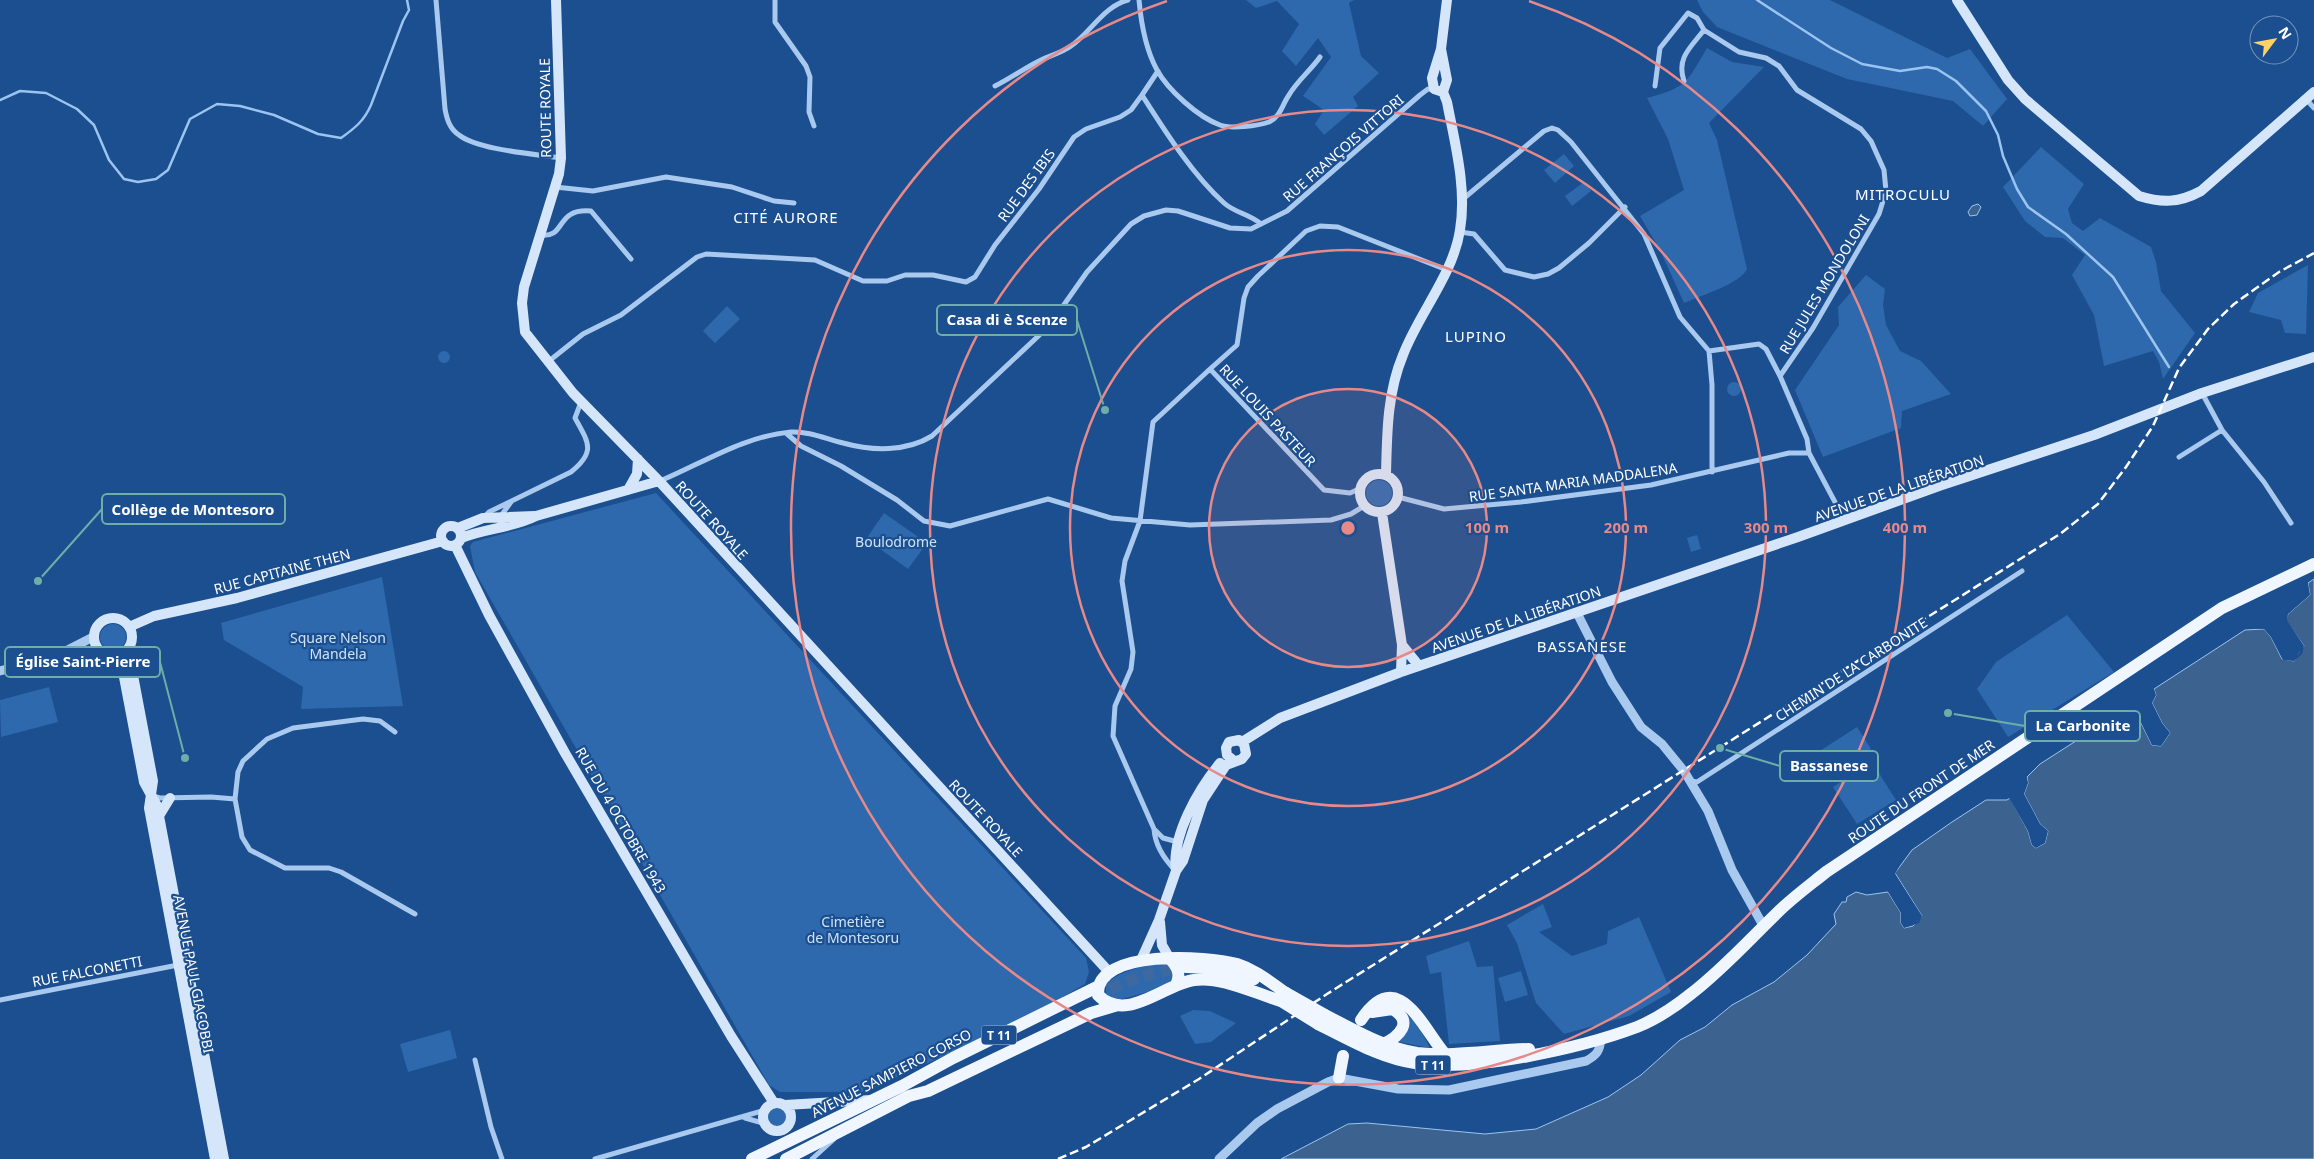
<svg xmlns="http://www.w3.org/2000/svg" width="2314" height="1159" font-family="'Noto Sans',sans-serif">
<style>
.green{fill:#2e69ad}
.water{fill:#3c6290;stroke:#9cc4f0}
.pier{fill:#1b4f8f}
.lines{fill:none;stroke-linecap:round;stroke-linejoin:round}
.stream{stroke:#9cc4f0;stroke-width:2.5}
.primary-tunnel{stroke:#3d69a0;stroke-width:12;stroke-dasharray:12 6;stroke-linecap:butt}
.minor{stroke:#a9c9ee;stroke-width:5}
.tertiary{stroke:#a9c9ee;stroke-width:9}
.secondary{stroke:#d6e6fa;stroke-width:10}
.primary{stroke:#f0f6ff;stroke-width:12}
.rail{stroke:#fff;stroke-width:2.5;stroke-dasharray:9 4;stroke-linecap:butt}
.primary-bridge{stroke:#f0f6ff;stroke-width:12}
.ring{fill:none;stroke:#e88989;stroke-width:2.5}
.labels{text-anchor:middle;dominant-baseline:central;stroke-width:4.5;stroke-linejoin:round;paint-order:stroke}
.shield{fill:#1b4f8f;stroke:#bbcadd;stroke-width:1}
.shield-label{font-size:12px;font-weight:bold;fill:#fff}
.street-label{font-size:14px;fill:#fff;stroke:#1b4f8f}
.park-label{font-size:14px;fill:#cfe3fa;stroke:#1b4f8f}
.neighbourhood-label{font-size:15px;letter-spacing:1px;fill:#fff;stroke:#1b4f8f}
.centre{fill:#e88989;stroke:#1b4f8f;stroke-width:2.5}
.ring-label{font-size:15px;text-anchor:middle;font-weight:bold;fill:#e88989;stroke:#1b4f8f;stroke-width:4.5;stroke-linejoin:round;paint-order:stroke}
.leader{fill:none;stroke:#6fada8;stroke-width:2}
.callout-dot{fill:#6fada8;stroke:#1b4f8f;stroke-width:2}
.callout{fill:#1b4f8f;stroke:#6fada8;stroke-width:2}
.callout-label{font-size:15px;text-anchor:middle;font-weight:bold;fill:#fff}
</style>
<rect width="100%" height="100%" fill="#1b4f8f"/>
<!-- green -->
<path class="green" d="M1246,0H1354L1349,3L1361,56L1379,73L1353,97L1358,106L1324,135L1315,124L1324,110L1303,96L1331,57L1318,38L1296,66L1282,51L1299,24L1277,1L1256,8Z
M1697,0H1830L1947,58L1970,49L2007,99L1983,126L1953,101L1847,79L1717,27L1703,12Z
M1707,48L1732,62L1764,67L1709,123L1717,140L1747,269C1740,284 1700,296 1684,303L1660,250L1640,216L1684,190L1668,139L1647,98C1688,87 1686,83 1707,48Z
M2041,147L2084,184L2068,209L2072,223L2083,231L2100,218L2151,247L2156,262L2161,291L2195,333L2163,379L2159,362L2153,351L2104,366L2094,315L2072,275L2085,255L2063,238L2045,237L2025,221L2003,187Z
M1564,154L1574,166L1555,183L1544,170Z
M1584,182L1591,191L1572,206L1565,196Z
M2308,265L2306,334L2285,333L2281,320L2249,312L2258,293Z
M1866,275L1885,289L1883,305L1886,325L1900,351L1921,361L1951,394L1902,411L1901,428L1823,457L1795,390L1839,325L1838,307Z
M727,306L740,319L715,343L703,331Z
M438 357a6 6 0 1 1 12 0a6 6 0 1 1-12 0Z
M1727 389a7 7 0 1 1 14 0a7 7 0 1 1-14 0Z
M1366 493a13 13 0 1 1 26 0a13 13 0 1 1-26 0Z
M656,493L1086,958L1089,972L1085,984L1025,1019L864,1092H780L769,1085L475,572L470,546L473,542Z
M884,513L927,543L908,569L866,539Z
M1697,535L1701,549L1691,552L1687,538Z
M382,577L403,706L301,709L303,687L224,640L221,623Z
M2067,615L2114,672L2008,737L1977,689L1996,662Z
M100 637a13 13 0 1 1 26 0a13 13 0 1 1-26 0Z
M49,687L58,722L1,737L0,700Z
M1857,727L1871,749L1829,776L1815,754Z
M1872,762L1896,800L1857,824L1833,787Z
M1543,904L1552,927L1539,932L1572,956L1607,944L1608,931L1639,917L1671,992L1629,1016L1564,1034L1536,1003L1517,943L1507,925Z
M1469,941L1477,967L1493,966L1500,1041L1449,1044L1441,972L1430,974L1426,956Z
M1164,963C1171,967 1173,972 1172,981L1166,987L1115,1001L1106,994V984C1118,971 1146,965 1164,963Z
M1521,971L1528,995L1505,1002L1498,978Z
M1396,1003L1418,1025L1430,1048L1399,1042L1405,1031Z
M1193,1010L1210,1011L1236,1023L1211,1042L1195,1044L1180,1016Z
M450,1030L457,1058L408,1072L400,1044Z
M768 1117a10 10 0 1 1 20 0a10 10 0 1 1-20 0Z"/>
<!-- water -->
<path class="water" d="M1978,204L1981,207L1977,215L1970,216L1968,212L1972,206Z
M2314,579V1159H1281L1348,1124L1367,1123L1485,1134L1536,1129L1608,1097L1641,1075L1680,1040L1705,1027L1732,1005L1774,982L1807,955L1836,924L1834,914L1842,902H1846L1847,897L1856,892L1867,895L1888,892L1901,913V923L1904,928L1913,926L1922,916L1895,873L1912,850L1952,822L1986,800H2007L2010,798L2028,831L2032,845L2036,848L2045,843L2048,831L2040,824L2024,794L2028,783L2027,777L2040,764L2121,712L2136,713L2152,745L2161,746L2170,733L2162,723L2152,703L2156,695L2154,689L2245,630L2264,629L2271,637L2282,659L2294,661L2304,646L2286,620L2288,614L2310,595L2308,583Z"/>
<!-- pier -->
<path class="pier" d="M2306,582L2308,583L2310,595L2288,614L2287,620L2304,646L2302,654L2294,661L2283,660L2271,637L2264,629L2242,628L2265,627L2273,635L2284,657L2293,659L2299,653L2301,647L2284,620L2286,612L2307,594Z
M2153,686L2156,695L2152,703L2162,723L2170,733L2161,746L2152,745L2135,710L2145,721L2153,743H2160L2167,733L2160,725L2150,704L2153,695Z
M2026,774L2028,783L2024,794L2040,824L2048,831L2045,843L2036,848L2032,845L2028,831L2008,796L2012,797L2030,830L2034,843L2036,845L2043,841L2045,832L2038,825L2022,795Z
M1904,857L1895,874L1922,916L1919,923L1904,928L1901,923V913L1887,890L1890,891L1903,912L1905,925L1917,921L1919,917L1893,874Z"/>
<g class="lines">
<!-- stream -->
<path class="stream" d="M1757,0L1831,48L1862,64L1900,71L1927,67L1937,69L1956,81L1986,111L1998,135L2003,156L2017,189L2028,207L2066,234L2113,277L2169,367
M0,100L20,91L46,93L77,109L94,125L109,160L124,179L138,182L156,179L168,170L190,119L217,104L240,106L274,115L318,134L341,138C355,128 364,121 371,105L403,21L409,10L407,0"/>
<!-- primary-tunnel -->
<path class="primary-tunnel" d="M1094,998C1127,980 1148,973 1186,967"/>
<!-- minor -->
<path class="minor" d="M436,0L445,109C447,120 450,129 459,135C478,150 536,154 561,158
M775,0V22L806,66L810,77L809,112L814,126
M1139,0C1141,22 1146,50 1157,70C1168,90 1198,117 1220,125C1230,129 1258,126 1269,122C1281,116 1282,105 1289,95C1297,81 1311,70 1320,57
M1704,30L1739,52L1766,58L1779,66L1797,90L1861,129L1871,141L1884,170L1886,191L1879,214L1813,328L1780,376
M1158,71L1142,95C1165,131 1192,174 1224,203C1235,213 1250,214 1261,224
M995,86C1011,78 1026,67 1043,59C1052,55 1063,52 1071,46C1090,33 1104,6 1128,0
M1655,86L1660,48L1688,13L1697,18L1704,30C1691,47 1676,58 1684,81
M2306,99L2314,108
M555,187L593,191L666,177L732,187L774,201L794,203
M1463,199L1544,131L1552,128L1558,130L1571,142L1644,234L1680,317L1709,351L1712,385V472
M1460,232L1474,234L1505,270L1534,277L1548,274L1559,268L1589,243L1625,207
M540,235C567,239 554,208 591,211L631,259
M1709,351L1759,344L1766,349L1780,376L1807,439L1809,453L1845,521
M549,361L583,334L621,315L697,257L706,254L815,260L863,281H887L905,275H933L966,282L975,277L995,245L1039,189L1074,137L1086,129L1120,117L1131,110L1142,95
M2202,393L2222,430L2264,482L2291,523
M786,433L801,446L841,466L897,500L924,521L950,526L1048,499L1111,518L1190,525L1331,520L1351,514L1364,506
M2179,457L2222,430
M660,481C703,463 744,436 791,432C809,431 826,439 843,443C872,451 906,452 932,436L1049,326L1087,272L1131,224L1144,216L1166,210L1178,211L1230,228L1251,229L1287,211L1420,95L1428,89H1434
M1359,489L1350,493L1324,490L1210,369L1237,345L1244,298L1248,287L1258,276L1306,231L1320,226L1338,227L1447,270
M1398,497L1444,509L1521,502L1651,485L1789,453H1809
M484,517L489,512L571,472C596,452 589,443 575,418L581,402
M500,517L511,502
M1691,781L1697,782L2022,571
M153,796L160,798L211,797L235,799L242,837L250,850L285,868H329L341,872L415,914
M235,799L238,772L243,761L267,739L293,728L363,719L380,721L395,732
M1154,829L1163,838L1178,842
M1176,871C1164,859 1155,845 1154,829L1113,736L1115,706L1131,669L1133,652L1122,581L1125,561L1140,521L1153,422L1210,369
M0,1000L178,965
M475,1060L491,1127L502,1159
M745,1118L766,1124
M595,1159L765,1110
M812,1159L834,1139"/>
<!-- tertiary -->
<path class="tertiary" d="M1577,613L1612,682L1641,727L1662,744L1684,771L1708,811L1732,870L1764,927
M62,656L101,653
M0,671L54,657L93,637
M1219,1159L1257,1123L1277,1109L1328,1082L1339,1078L1398,1089L1449,1090L1586,1061C1597,1055 1600,1051 1601,1038"/>
<!-- secondary -->
<path class="secondary" d="M556,0L561,158L559,174L524,287L522,303L525,332L573,393L659,481L1110,973
M1957,0L2008,80L2025,99L2139,196C2162,203 2179,203 2201,191L2314,92
M1441,49L1447,80L1443,92
M1360 493a19 19 0 1 1 38 0a19 19 0 1 1-38 0Z
M1386,475C1387,434 1387,393 1403,355C1419,313 1453,275 1460,230C1467,188 1455,144 1447,102L1443,92L1434,89L1432,78L1441,49L1447,0
M628,490L637,474L638,459
M1382,513L1402,645L1401,672
M441 536a10 10 0 1 1 20 0a10 10 0 1 1-20 0Z
M458,528L483,518L535,516
M461,538C486,528 512,528 536,516L659,481
M455,545L489,615L565,753L731,1036L774,1103
M94 637a19 19 0 1 1 38 0a19 19 0 1 1-38 0Z
M129,627L154,616L237,598L443,541
M1402,645L1419,666
M128,649L153,781L149,808L215,1159
M120,656L144,782L157,806L159,816L224,1159
M1242,742L1280,718L1401,672L1798,537L1939,486L2094,435L2202,393L2314,357
M159,816L170,798
M1176,871C1171,836 1198,790 1220,763
M1160,922L1162,945L1170,959
M1141,960L1159,920L1176,871L1183,861L1203,800L1226,765L1242,759L1246,754L1244,744L1239,740L1229,742L1226,748L1227,755L1233,760
M763 1117a14 14 0 1 1 28 0a14 14 0 1 1-28 0Z
M785,1105L871,1100"/>
<!-- primary -->
<path class="primary" d="M1170,959C1178,967 1181,975 1176,985
M1186,967L1210,968L1254,979
M1281,1001C1254,993 1222,976 1194,980C1164,984 1126,1024 1098,995C1095,948 1208,956 1237,964C1256,970 1270,982 1286,993
M1372,1012L1392,1009C1415,1021 1399,1037 1383,1044
M1325,1015C1355,1030 1384,1048 1417,1053C1455,1057 1491,1050 1529,1049
M1361,1020C1398,964 1423,1029 1445,1054
M1318,1024C1349,1039 1380,1058 1415,1063C1474,1072 1581,1048 1637,1027C1657,1019 1676,1006 1692,993C1723,969 1749,940 1777,913C1792,898 1810,885 1826,872L2222,608L2314,564
M1339,1078L1343,1056
M752,1159L902,1086L953,1058L1097,987
M786,1159L909,1096L928,1091L1091,1013L1118,1005"/>
<!-- rail -->
<path class="rail" d="M1058,1159L1086,1147L1199,1079L1327,994L2060,534L2098,504L2126,467L2153,426L2179,368L2208,329L2234,304L2279,272L2314,253"/>
<!-- primary-bridge -->
<path class="primary-bridge" d="M1286,993L1325,1015
M1281,1001L1318,1024"/>
</g>
<!-- distance rings -->
<circle cx="1348" cy="528" r="139" fill="#e88989" fill-opacity=".12"/>
<g class="ring">
<circle cx="1348" cy="528" r="139"/>
<circle cx="1348" cy="528" r="278"/>
<circle cx="1348" cy="528" r="418"/>
<path d="M1529 1A557 557 0 1 1 1167 1"/>
</g>
<g class="labels">
<!-- shield labels -->
<g class="shield">
<rect x="981.5" y="1025.5" width="35" height="19" rx="4"/>
<rect x="1415.5" y="1055.5" width="35" height="19" rx="4"/>
</g>
<g class="shield-label">
<text x="999" y="1035">T 11</text>
<text x="1433" y="1065">T 11</text>
</g>
<!-- street labels -->
<g class="street-label">
<text transform="translate(545 108) rotate(-91)">ROUTE ROYALE</text>
<text transform="translate(1343 148) rotate(-41)">RUE FRANÇOIS VITTORI</text>
<text transform="translate(1026 185) rotate(-54)">RUE DES IBIS</text>
<text transform="translate(1824 284) rotate(-59)">RUE JULES MONDOLONI</text>
<text transform="translate(1268 415) rotate(47)">RUE LOUIS PASTEUR</text>
<text transform="translate(1573 482) rotate(-8)">RUE SANTA MARIA MADDALENA</text>
<text transform="translate(1899 488) rotate(-19)">AVENUE DE LA LIBÉRATION</text>
<text transform="translate(712 520) rotate(48)">ROUTE ROYALE</text>
<text transform="translate(282 571) rotate(-15)">RUE CAPITAINE THEN</text>
<text transform="translate(1516 619) rotate(-19)">AVENUE DE LA LIBÉRATION</text>
<text transform="translate(1851 669) rotate(-33)">CHEMIN DE LA CARBONITE</text>
<text transform="translate(1921 791) rotate(-34)">ROUTE DU FRONT DE MER</text>
<text transform="translate(986 818) rotate(47)">ROUTE ROYALE</text>
<text transform="translate(621 820) rotate(60)">RUE DU 4 OCTOBRE 1943</text>
<text transform="translate(87 971) rotate(-11)">RUE FALCONETTI</text>
<text transform="translate(194 974) rotate(79)">AVENUE PAUL GIACOBBI</text>
<text transform="translate(891 1073) rotate(-27)">AVENUE SAMPIERO CORSO</text>
</g>
<!-- park labels -->
<g class="park-label">
<text x="896" y="541">Boulodrome</text>
<text x="338" y="637">Square Nelson<tspan x="338" dy="16">Mandela</tspan></text>
<text x="853" y="921">Cimetière<tspan x="853" dy="16">de Montesoru</tspan></text>
</g>
<!-- neighbourhood labels -->
<g class="neighbourhood-label">
<text x="1903" y="194">MITROCULU</text>
<text x="786" y="217">CITÉ AURORE</text>
<text x="1476" y="336">LUPINO</text>
<text x="1582" y="646">BASSANESE</text>
</g>
</g>
<circle cx="1348" cy="528" r="8" class="centre"/>
<g class="ring-label">
<text x="1487" y="533">100 m</text>
<text x="1626" y="533">200 m</text>
<text x="1766" y="533">300 m</text>
<text x="1905" y="533">400 m</text>
</g>
<!-- callouts -->
<path class="leader" d="M1105 410L1077 320M38 581L102 509M185 758L160 662M1948 713L2025 726M1720 748L1780 766"/>
<g class="callout-dot">
<circle cx="1105" cy="410" r="5"/>
<circle cx="38" cy="581" r="5"/>
<circle cx="185" cy="758" r="5"/>
<circle cx="1948" cy="713" r="5"/>
<circle cx="1720" cy="748" r="5"/>
</g>
<g class="callout">
<rect x="937" y="305" width="140" height="30" rx="5"/>
<rect x="102" y="494" width="183" height="30" rx="5"/>
<rect x="5" y="647" width="155" height="30" rx="5"/>
<rect x="2025" y="711" width="115" height="30" rx="5"/>
<rect x="1780" y="751" width="98" height="30" rx="5"/>
</g>
<g class="callout-label">
<text x="1007" y="325">Casa di è Scenze</text>
<text x="193" y="515">Collège de Montesoro</text>
<text x="83" y="667">Église Saint-Pierre</text>
<text x="2083" y="731">La Carbonite</text>
<text x="1829" y="771">Bassanese</text>
</g>
<!-- north arrow -->
<g transform="translate(2274 40) rotate(58)"><circle r="24" fill="#1b4f8f" stroke="#7695bc"/>
<path d="M0-4L9 19L0 12L-9 19Z" fill="#ffd166"/>
<text y="-8" font-size="14" font-weight="bold" text-anchor="middle" fill="#ffffff">N</text>
</g>
</svg>
